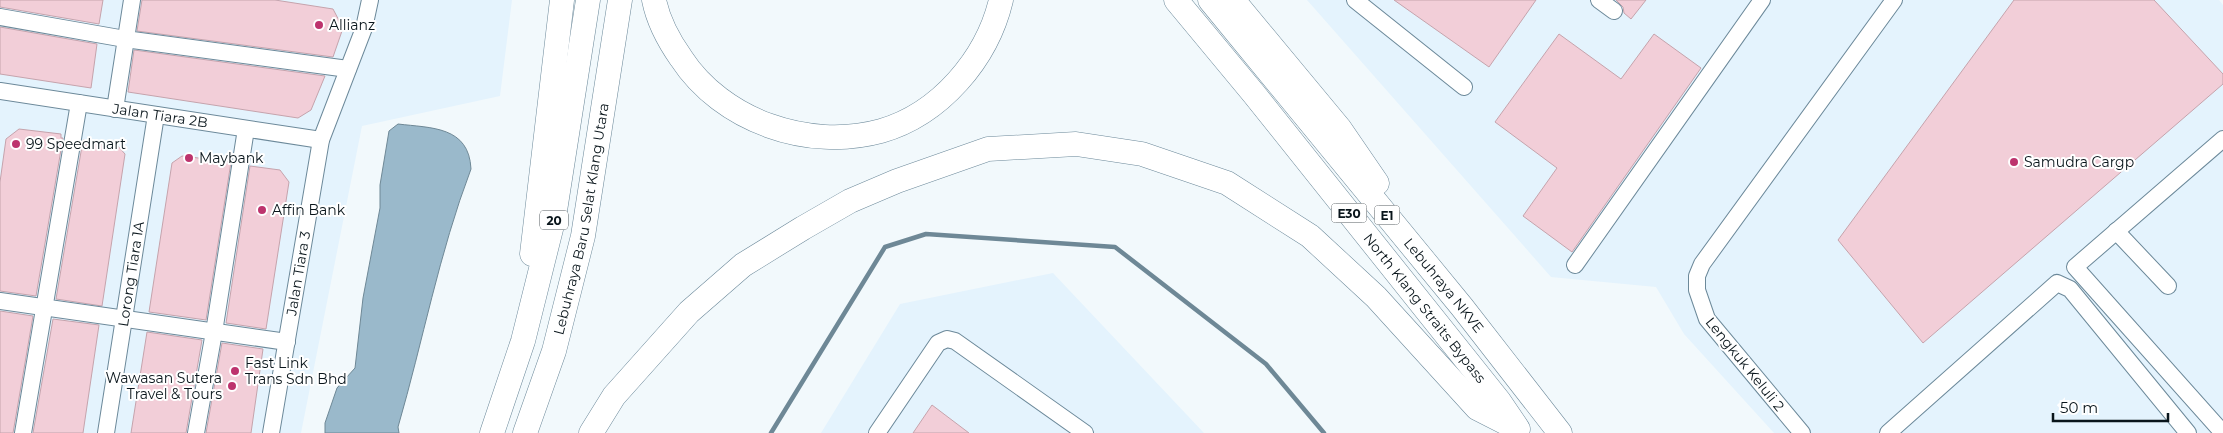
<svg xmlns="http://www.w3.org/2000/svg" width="2223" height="433" font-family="Montserrat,sans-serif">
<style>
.built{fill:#e4f3fd}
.water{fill:#9ab9cb;stroke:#6e8896}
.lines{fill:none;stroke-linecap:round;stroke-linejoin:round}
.stream{stroke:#6e8896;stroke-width:4.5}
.building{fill:#f2ced8;stroke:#c5a3ac}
.minor-casing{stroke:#6c899a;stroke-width:18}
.highway-casing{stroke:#6c899a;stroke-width:25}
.minor{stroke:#fff;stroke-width:16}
.highway{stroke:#fff;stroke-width:24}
.poi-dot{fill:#bd336d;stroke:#fff;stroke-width:2}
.labels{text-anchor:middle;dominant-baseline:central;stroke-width:4;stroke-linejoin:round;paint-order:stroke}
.shield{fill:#fff;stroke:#535b5f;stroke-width:1}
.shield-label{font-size:12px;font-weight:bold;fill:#09151b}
.poi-label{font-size:14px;fill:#09151b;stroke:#fff;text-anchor:start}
.street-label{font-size:14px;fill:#09151b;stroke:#fff}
</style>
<rect width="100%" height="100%" fill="#f2f9fc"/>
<!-- built -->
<path class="built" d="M0,0H512L500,96L362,126L301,433H0Z
M1307,0H2219L2223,5V433H1774L1684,334L1656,287L1551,277Z
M1053,273L1204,433H821L900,304Z"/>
<!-- water -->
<path class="water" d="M398,124C431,128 469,126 471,169C439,253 423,341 398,427L399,433H325V423L337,388L355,368L363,298L380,208V185L389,131Z"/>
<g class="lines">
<!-- stream -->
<path class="stream" d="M771,433L885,247L926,234L1115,247L1266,364L1324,433"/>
</g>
<!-- building -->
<path class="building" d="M0,0H103L99,24L0,7Z
M142,0H275L333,9L343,28L333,57L137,31Z
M1394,0H1536L1489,67Z
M1616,0H1646L1631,19L1624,13L1623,7Z
M2014,0H2154L2223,74V84L1923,343L1838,240Z
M0,27L97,44L91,88L0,74Z
M1559,34L1621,79L1654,34L1701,68L1572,252L1523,216L1557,168L1495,122Z
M134,50L325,76L311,110L298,118L128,92Z
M19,129L61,134V138H63L36,296L0,291V182L6,139Z
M83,140L116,144L125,154L102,306L56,299Z
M182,156L231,162L206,320L149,312L172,163Z
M250,166L280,170L289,182L266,329L226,323Z
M0,311L33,316L13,433H0Z
M53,319L99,325L83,433H33Z
M147,332L202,340L186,433H131Z
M222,343L263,349L251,433H206Z
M932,405L969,433H913Z"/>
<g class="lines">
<defs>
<g id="minor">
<path d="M1355,0L1464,87"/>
<path d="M1599,0L1614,11"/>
<path d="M0,17L125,39L348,69"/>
<path id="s1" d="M0,91L321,140"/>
<path d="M115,109L132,0"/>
<path d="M2116,231L2168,286"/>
<path d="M1575,265L1762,0"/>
<path d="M0,301L287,342"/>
<path d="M23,433L79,103"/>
<path id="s2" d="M106,433L156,115"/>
<path d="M196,433L214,332L246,129"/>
<path id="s3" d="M271,433L321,140L364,28L370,0"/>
<path d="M877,433L938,343L947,339L955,341L1085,433"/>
<path d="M1802,433L1707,319L1697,290V276L1702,264L1894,0"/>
<path d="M1888,433L2057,283L2070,289L2188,433"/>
<path d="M2223,433L2075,267L2223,139"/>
</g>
<g id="highway">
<path d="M654,0C658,20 669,41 681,58C722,121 808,151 881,131C940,114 987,59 1001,0"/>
<path id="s4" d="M1176,0L1254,94L1499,401L1516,426"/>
<path id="s5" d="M1210,0L1462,307L1560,433"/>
<path d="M1233,0L1340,129L1377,183"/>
<path d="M532,254L562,0"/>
<path d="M492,433L523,341L554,217L588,0"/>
<path id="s6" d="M525,433L554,351L583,236L620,0"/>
<path d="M591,433L614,396L689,312L743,265L803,228L850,201L897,181L988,149L1076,144L1142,154L1227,183L1310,236L1376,297L1477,408L1518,429"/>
</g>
</defs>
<!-- minor casing -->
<use href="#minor" class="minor-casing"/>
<!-- highway casing -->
<use href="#highway" class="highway-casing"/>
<!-- minor -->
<use href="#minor" class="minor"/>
<!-- highway -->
<use href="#highway" class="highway"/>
</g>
<!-- markers -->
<g class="poi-dot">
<circle cx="319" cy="25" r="5"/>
<circle cx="16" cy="144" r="5"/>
<circle cx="189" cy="158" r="5"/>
<circle cx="2014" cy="162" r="5"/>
<circle cx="262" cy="210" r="5"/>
<circle cx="235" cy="371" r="5"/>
<circle cx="232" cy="386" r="5"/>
</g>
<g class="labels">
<!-- shield labels -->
<g class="shield">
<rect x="1331.5" y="203.5" width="35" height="19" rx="4"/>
<rect x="1374.5" y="205.5" width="25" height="19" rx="4"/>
<rect x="540" y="210.5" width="28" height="19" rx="4"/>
</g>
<g class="shield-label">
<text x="1349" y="213">E30</text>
<text x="1387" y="215">E1</text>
<text x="554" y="220">20</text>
</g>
<!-- poi labels -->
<g class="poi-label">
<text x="329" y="25">Allianz</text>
<text x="26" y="144">99 Speedmart</text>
<text x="199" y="158">Maybank</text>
<text x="2024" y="162">Samudra Cargp</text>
<text x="272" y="210">Affin Bank</text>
<text x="245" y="363">Fast Link<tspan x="245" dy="16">Trans Sdn Bhd</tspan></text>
<text x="222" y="378" text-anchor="end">Wawasan Sutera<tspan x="222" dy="16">Travel &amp; Tours</tspan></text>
</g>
<!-- street labels -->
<g class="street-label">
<text stroke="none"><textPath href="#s1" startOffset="162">Jalan Tiara 2B</textPath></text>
<text stroke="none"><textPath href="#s6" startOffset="222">Lebuhraya Baru Selat Klang Utara</textPath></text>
<text stroke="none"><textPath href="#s3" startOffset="162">Jalan Tiara 3</textPath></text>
<text stroke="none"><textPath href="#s2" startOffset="161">Lorong Tiara 1A</textPath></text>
<text stroke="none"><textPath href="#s5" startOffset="369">Lebuhraya NKVE</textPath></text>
<text stroke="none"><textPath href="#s4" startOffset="396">North Klang Straits Bypass</textPath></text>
<text transform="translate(1745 364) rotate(51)">Lengkuk Keluli 2</text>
</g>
</g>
<!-- scale -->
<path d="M2053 413v8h115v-8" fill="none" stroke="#09151b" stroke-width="2.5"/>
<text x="2060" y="413" font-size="15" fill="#09151b" stroke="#ffffff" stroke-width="4" paint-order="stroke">50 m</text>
</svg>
